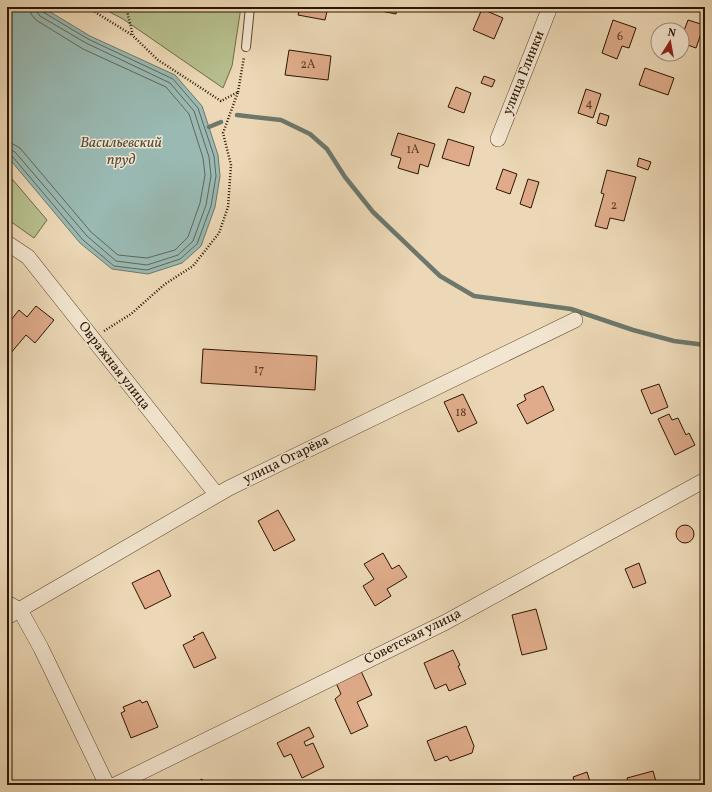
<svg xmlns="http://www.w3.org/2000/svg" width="712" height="792" font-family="Vollkorn,serif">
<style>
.green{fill:#b7bf8e;stroke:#726a48}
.water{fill:#99b9b2;stroke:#6d776b}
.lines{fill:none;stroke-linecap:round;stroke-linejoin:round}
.shore{stroke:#62665a;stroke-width:1}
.stream{stroke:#6d776b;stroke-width:4.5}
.building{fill:#dfab8a;stroke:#2c1401}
.service-casing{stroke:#5c452e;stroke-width:10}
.minor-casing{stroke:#5c452e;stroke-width:16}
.path{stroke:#2c1401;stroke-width:2.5;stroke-dasharray:1 2;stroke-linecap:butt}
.service{stroke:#f3e6d0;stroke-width:8}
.minor{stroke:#f3e6d0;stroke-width:15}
.labels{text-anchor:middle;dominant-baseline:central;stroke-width:3;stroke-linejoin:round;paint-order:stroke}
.number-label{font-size:12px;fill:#593a23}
.street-label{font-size:14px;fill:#2c1401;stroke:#f3e6d0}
.water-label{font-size:15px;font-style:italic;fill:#524e3f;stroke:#f3e6d0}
</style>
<rect width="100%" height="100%" fill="#ecd8b6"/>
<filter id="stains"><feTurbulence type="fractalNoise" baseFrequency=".005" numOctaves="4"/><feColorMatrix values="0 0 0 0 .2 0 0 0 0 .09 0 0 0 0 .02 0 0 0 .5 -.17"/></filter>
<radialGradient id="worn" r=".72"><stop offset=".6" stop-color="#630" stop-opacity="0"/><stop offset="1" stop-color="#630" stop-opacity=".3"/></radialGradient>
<!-- green -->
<path class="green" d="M100,7H241L232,66L223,88L123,19Z
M7,173L47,220L34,238L7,219Z"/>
<!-- water -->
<path class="water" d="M7,7H42L90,36L175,75L202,106L218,155L220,176L215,207L201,246L182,263L148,274L112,269L80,243L7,156Z"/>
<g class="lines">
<!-- shore -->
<path class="shore" d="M7,143L13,144L20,148L91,232L118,255L147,258L175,250L188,237L200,203L205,175L203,158L189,114L166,87L83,49L36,20L31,14L30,7
M7,149L11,150L15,152L87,236L116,261L147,265L178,255L193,241L206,205L211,176L209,157L194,111L170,83L86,43L40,16L37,12L36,7
M7,154H10L12,156L83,240L114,266L147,270L180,259L197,244L211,206L216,176L214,156L198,108L173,79L88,39L43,12L41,10V7"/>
<!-- stream -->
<path class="stream" d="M237,115L281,120L310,134L327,149L345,177L373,212L440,276L474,296L571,309L633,330L674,341L705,345
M209,127L221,122"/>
</g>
<!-- building -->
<path class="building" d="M300,7H328L325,20L298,15Z
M377,7H402V9L397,8L396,14L376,10Z
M482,9L503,18L494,39L473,30Z
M613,20L636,28L629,48L622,46L617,59L602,53Z
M688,20L704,25L696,48L682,43L683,38H682V36Z
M289,50L331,56L328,80L285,75Z
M645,68L674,78L668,95L639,85Z
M484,76L495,80L492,87L481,83Z
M456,87L471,93L464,113L448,107Z
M586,89L601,94L593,118L578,113Z
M600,113L609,116L606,126L597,123Z
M398,133L435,144L428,167L420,164L418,174L398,168L401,158L391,155Z
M448,139L474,147L469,166L442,158Z
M639,158L651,162L648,170L637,166Z
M503,169L517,174L510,194L496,189Z
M607,170L636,177L624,221L610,218L607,229L595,226L604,194L601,193Z
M528,179L539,182L531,208L520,204Z
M36,306L54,320L35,343L26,335L10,354L7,351V325L19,310L27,317Z
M203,349L317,356L315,390L201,383Z
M659,384L668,407L651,414L641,390Z
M543,386L554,410L527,424L517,405L526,400L524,395Z
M463,394L477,423L458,432L444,402Z
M669,414L672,420L678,418L686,435L689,433L695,445L675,455L658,419Z
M278,510L295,540L274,551L258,521Z
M676 534a9 9 0 1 1 18 0a9 9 0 1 1-18 0Z
M383,553L392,569L399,565L407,577L387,589L391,596L375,606L363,586L374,579L364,564Z
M639,563L646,583L633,588L625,569Z
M159,570L171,596L145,609L132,583Z
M536,609L547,649L522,655L512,615Z
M203,632L216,658L194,668L183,645L195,639L193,637Z
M453,650L460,665L458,666L466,684L449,691L446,684L435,689L424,663Z
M361,671L372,695L357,702L368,726L351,734L335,699L341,694L336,683Z
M140,700L142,703L147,701L158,727L131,738L121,713L125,711L123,707Z
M466,726L474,746L472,753L450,761L447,756L435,761L427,741Z
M309,727L314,737L304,742L306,746L313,743L324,767L302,778L291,754L284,757L277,743Z
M653,771L657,785H629L627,778Z
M587,772L591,785H572L575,784L573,777Z
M202,779L205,785H191Z"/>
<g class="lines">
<defs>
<path id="service" d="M246,47L250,7"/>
<path id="minor" d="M498,139L550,7
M7,243L28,257L217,495
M7,603L20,610L41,648L107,785
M7,617L229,488L575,320
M115,785L446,622L705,480"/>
</defs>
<!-- service casing -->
<use href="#service" class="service-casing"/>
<!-- minor casing -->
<use href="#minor" class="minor-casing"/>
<!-- path -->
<path class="path" d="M87,7L132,35
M238,92L244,57
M104,331L131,314L165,284L193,266L219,233L228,207L231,165L223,133L238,92L221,101L158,60L133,36L126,7"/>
<!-- service -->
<use href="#service" class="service"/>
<!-- minor -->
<use href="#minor" class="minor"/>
</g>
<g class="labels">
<!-- number labels -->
<g class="number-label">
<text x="620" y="37">6</text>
<text x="308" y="65">2А</text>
<text x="589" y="104">4</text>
<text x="413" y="150">1А</text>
<text x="614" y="206">2</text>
<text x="259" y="370">17</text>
<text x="461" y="413">18</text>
</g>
<!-- street labels -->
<g class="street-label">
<text transform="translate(524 73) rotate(-68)">улица Глинки</text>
<text transform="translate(114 366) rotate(52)">Овражная улица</text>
<text transform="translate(286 460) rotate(-26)">улица Огарёва</text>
<text transform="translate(413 637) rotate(-27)">Советская улица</text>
</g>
<!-- water labels -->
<g class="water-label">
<text x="121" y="143">Васильевский<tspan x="121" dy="17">пруд</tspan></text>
</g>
</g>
<!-- margin -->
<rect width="712" height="792" fill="none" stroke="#ecd8b6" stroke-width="24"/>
<rect x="8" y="8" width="696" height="776" fill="none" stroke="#2c1401" stroke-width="2"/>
<rect x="12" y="12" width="688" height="768" fill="none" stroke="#2c1401"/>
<!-- north arrow -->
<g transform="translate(670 42) rotate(11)"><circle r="19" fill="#f3e6d0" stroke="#a3927d"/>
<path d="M0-3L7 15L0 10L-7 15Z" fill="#8f2418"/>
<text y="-6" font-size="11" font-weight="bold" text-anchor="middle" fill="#2c1401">N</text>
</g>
<rect width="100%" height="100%" filter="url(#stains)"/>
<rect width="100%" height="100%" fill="url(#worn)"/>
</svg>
